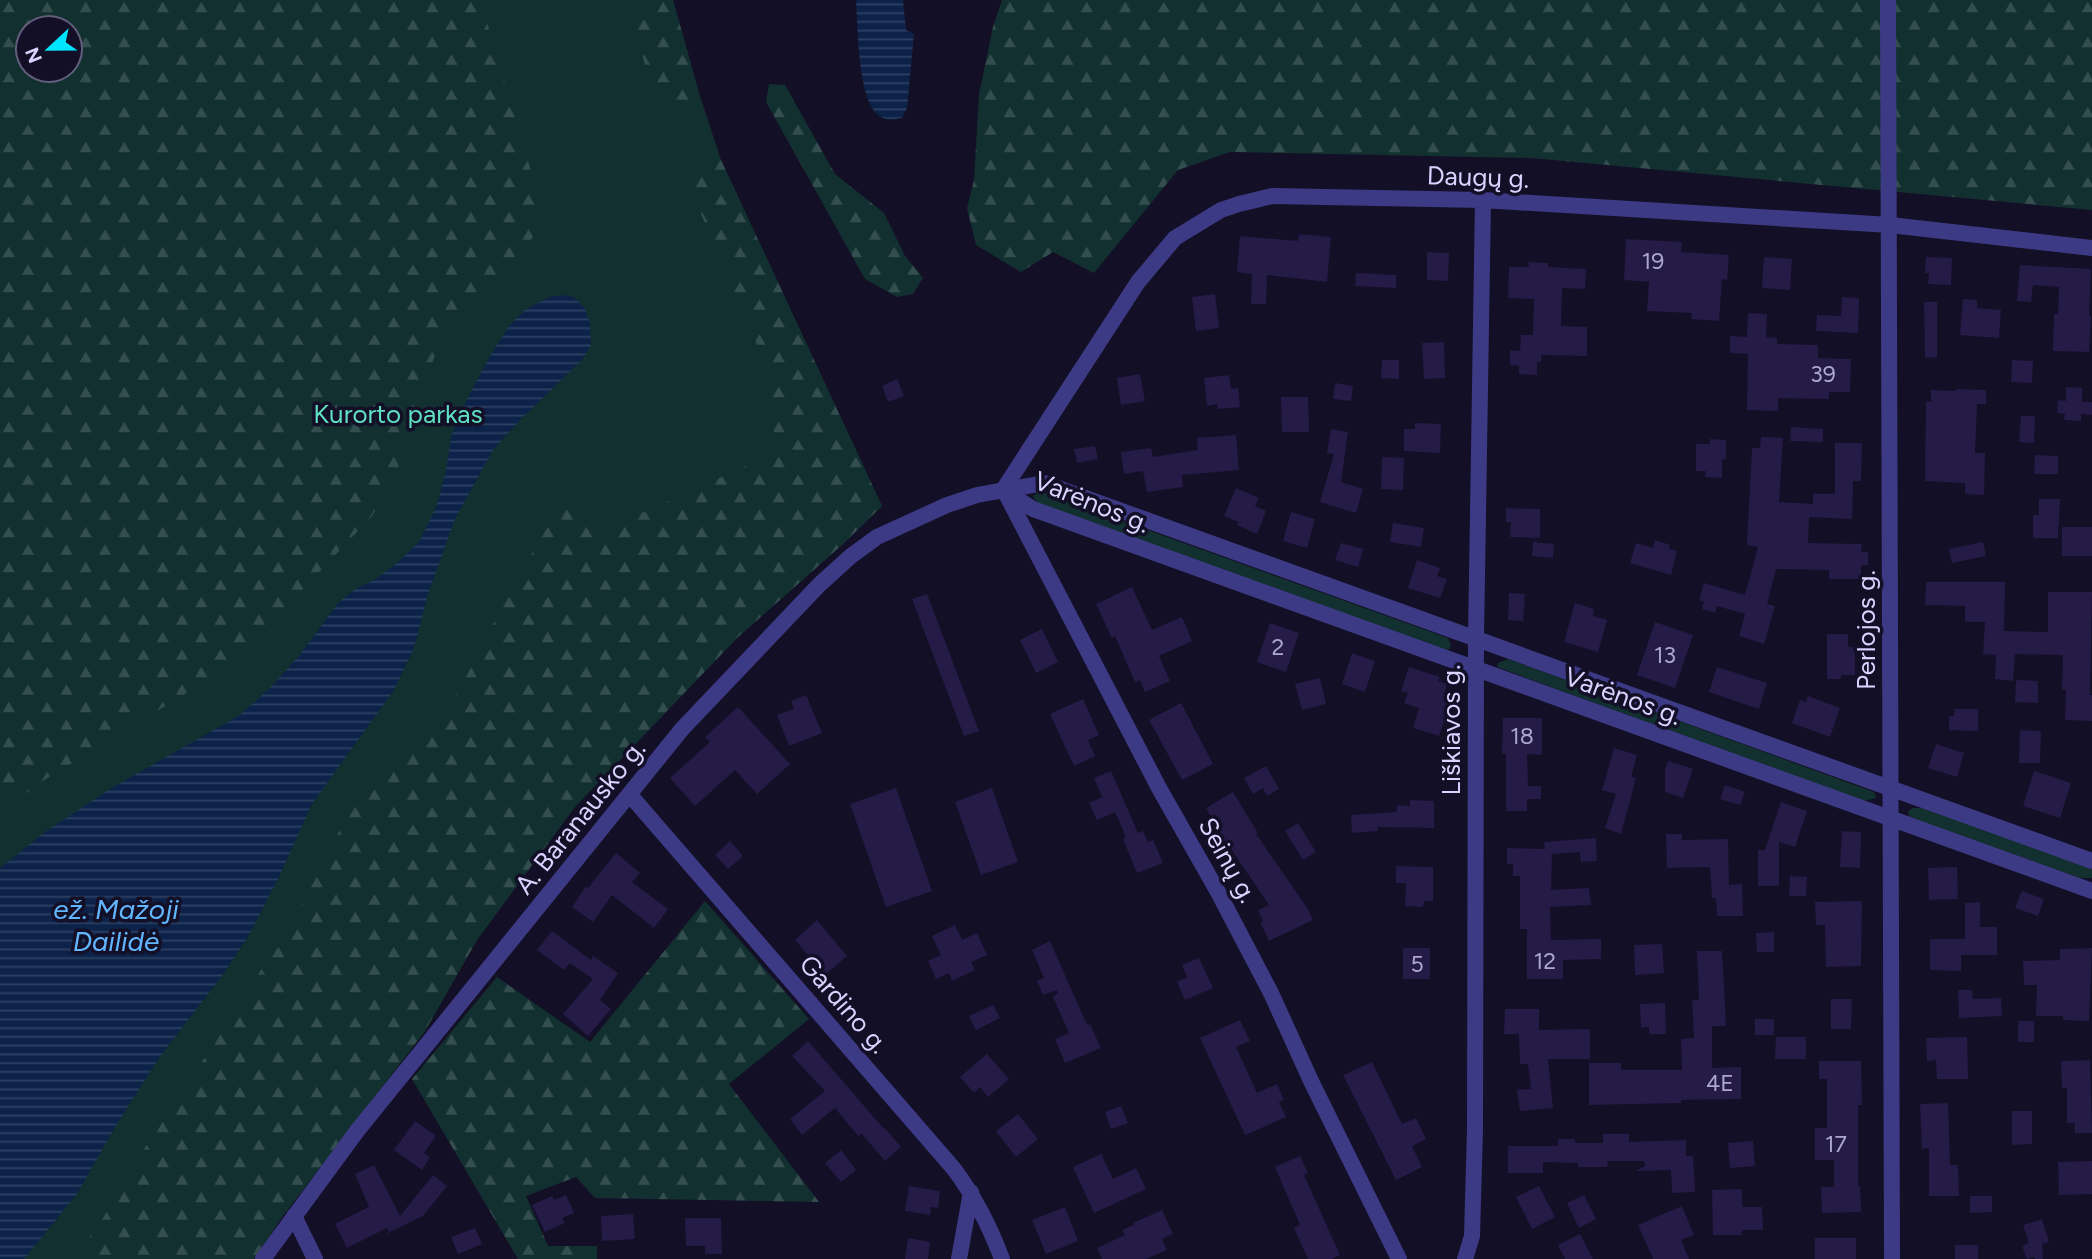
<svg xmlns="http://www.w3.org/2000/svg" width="2092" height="1259" font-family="Figtree,sans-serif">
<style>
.green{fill:#12302f;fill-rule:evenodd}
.forest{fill:url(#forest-firs);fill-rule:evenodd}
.water{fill:url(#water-rules)}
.building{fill:#241b47}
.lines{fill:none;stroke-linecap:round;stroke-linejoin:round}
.street{stroke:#3d3a85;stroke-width:16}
.labels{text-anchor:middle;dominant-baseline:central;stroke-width:7;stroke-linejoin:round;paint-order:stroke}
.number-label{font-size:23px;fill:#aca6d1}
.street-label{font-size:26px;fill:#d9d4ff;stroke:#130f26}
.park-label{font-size:26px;fill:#5fe0c0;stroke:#130f26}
.water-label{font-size:28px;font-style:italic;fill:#62b6ff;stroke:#130f26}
</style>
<defs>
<pattern id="forest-firs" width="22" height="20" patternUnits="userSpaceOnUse" patternTransform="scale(1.75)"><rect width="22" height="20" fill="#12302f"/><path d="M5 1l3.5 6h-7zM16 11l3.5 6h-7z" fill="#344d4e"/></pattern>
<pattern id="water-rules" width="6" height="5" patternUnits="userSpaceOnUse" patternTransform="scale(1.75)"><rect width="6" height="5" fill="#0c2248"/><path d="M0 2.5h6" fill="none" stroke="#2f4163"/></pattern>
</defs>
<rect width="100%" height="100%" fill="#130f26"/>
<!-- green -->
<path class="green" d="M0,0H673L700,96L721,160L882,506L843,544L737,638L574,808L477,940L425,1031L282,1217L254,1259H0ZM28,28H70V70H28Z
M1037,492H1042L1448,638L1451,646L1449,649L1446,650L1038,503L1033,497Z
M1508,659L1874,792L1876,798L1863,801L1497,667L1498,663Z
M1913,808H1923L2092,869V878H2080L1909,817L1908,811Z"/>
<!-- forest -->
<path class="forest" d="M0,0H489L486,19L537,191L534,236L467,312L434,358L397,471L372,516L241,655L188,692L41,782L0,812ZM28,28H70V70H28Z
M627,0H673L700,97L657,108Z
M1002,0H2092V210L1531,158L1230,152L1178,170L1094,273L1053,252L1021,272L976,245L967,208L974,180L979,94L993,27Z
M769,84L785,85L835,174L884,213L905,256L923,278L913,294L897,297L865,279L766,102Z
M721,160L882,506L843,544L737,638L574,808L477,940L425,1031L282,1217L254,1259H73L100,1223L144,1149L221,1033L302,905L356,798L459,691L511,589L558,509L567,504L588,509L598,524L645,512L761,459L774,432L769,373L684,174Z
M705,901L809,1019L729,1084L819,1202L595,1198L576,1177L526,1196L548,1246H597V1259H518L412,1079L497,977L590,1042Z"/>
<!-- water -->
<path class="water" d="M856,0H903L906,30L914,34L907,108L902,118C895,119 888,121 881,117C857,104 858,25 856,0Z
M560,295L574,297L584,307L590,323L591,345L582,360L520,420L493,450L455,519L428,594L414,648L394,690L312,804L280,875L249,935L222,976L161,1055L118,1122L77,1194L24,1259H0V868L45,832L110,789L240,715L270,688L299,656L338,603L354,590L374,580L397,563L419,542L437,505L446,470L452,433L466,401L490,356L509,326L525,310L547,298Z"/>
<!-- building -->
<path class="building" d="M1299,234L1331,237L1327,282L1267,275L1266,304H1251L1252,274L1237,272L1240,236L1298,241Z
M1626,239L1682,242L1681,252L1729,255L1727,280L1722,279L1719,321L1691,319L1692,313L1647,311L1649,282L1624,280Z
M1427,252L1449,253L1448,281L1427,280Z
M1764,257L1792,259L1790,290L1762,288Z
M1926,257L1952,258L1951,285L1928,284L1929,273H1925Z
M1528,262L1548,263V267L1586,269L1585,289L1562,288L1561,326L1587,327V356L1541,355V362H1537V375L1519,374V366L1510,365V350L1520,351L1521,335H1533L1534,299L1508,298L1509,267H1529Z
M2020,265L2091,269L2089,316H2091L2089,352L2053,351L2054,314H2058L2059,287L2033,285L2031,302L2017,301Z
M1356,273L1396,275V288L1355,286Z
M1215,294L1219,328L1196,331L1192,297Z
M1842,297L1859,298L1858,333L1816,331L1817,315L1841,316Z
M1963,299L1977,300V308L2001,310L1999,338L1960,335Z
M1924,302H1937V357L1925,358Z
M1748,313L1767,314L1766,337L1777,338V344L1818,345V358L1851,359L1850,392H1829V399L1778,398V411L1747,410L1748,354L1730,353V336L1747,337Z
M1444,342L1445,378L1424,379L1422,343Z
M1382,360H1399V379L1381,378Z
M2012,360L2033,361L2032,383L2011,382Z
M1140,374L1145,401L1121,405L1117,378Z
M1229,375L1231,389L1238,388L1240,407L1218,409L1217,404L1207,406L1204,378Z
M897,379L904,396L888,402L882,386Z
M1335,383L1353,386L1351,401L1333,399Z
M2066,387L2082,388V402H2092V415L2081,414V421L2064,420L2065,414L2057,413L2058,400L2066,401Z
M1956,389L1986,390V404H1977L1975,453H1985L1984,495L1965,494V483L1925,481L1926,401L1931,402V390L1955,391Z
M1281,397H1308L1309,432H1282Z
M2021,416H2035L2034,443L2019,442Z
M1415,423L1441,424L1440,453L1404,451V429H1415Z
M1791,427L1823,429V442L1790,441Z
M1331,429L1348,432L1341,482L1363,489L1356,513L1320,502L1334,454L1327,453Z
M1236,435L1239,470L1182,475L1183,487L1147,492L1143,471L1124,474L1121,452L1151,448L1153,457L1198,450L1197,438Z
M1761,437L1783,438L1779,502L1813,504V494H1835V443H1862L1861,481H1853L1852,519L1809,517L1808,543L1862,544L1861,552H1868V565H1861V579H1829V570L1776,569L1767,604L1775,606L1764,644L1739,636L1745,614L1717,606L1715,613L1702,609L1704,602L1699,600L1704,583L1745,595L1758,547L1747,545L1752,448H1760Z
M1710,439L1726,440V459L1722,460V478L1705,477L1706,471H1696V444H1710Z
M1095,446L1098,459L1077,463L1074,449Z
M2035,455L2058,456V474H2034Z
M1382,457L1404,458L1403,490L1381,489Z
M1236,488L1259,498L1255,506L1266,511L1257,534L1237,525L1239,522L1224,516Z
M2039,499H2060L2058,538H2033V515H2039Z
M1506,508L1540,509V538L1510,537L1511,522H1506Z
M1291,512L1315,519L1307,548L1283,541Z
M1393,523L1424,528L1421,547L1390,542Z
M2062,527H2092V556H2062Z
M1655,540L1670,545L1669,549L1677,551L1671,575L1630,563L1636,543L1653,548Z
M1533,542L1554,544L1553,558L1532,556Z
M1983,542L1986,556L1952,563L1949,549Z
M1341,543L1363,549L1358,567L1335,560Z
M1417,560L1440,568L1437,576L1447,579L1440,598L1408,588Z
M1926,582H2005L2004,631L2048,632V592H2092L2090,695H2092V721L2065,720L2066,690H2062L2063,655L2015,654L2013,681L1995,679L1996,655L1983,654L1985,622H1965V606L1925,605Z
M1132,587L1152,630L1182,617L1192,641L1159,656L1170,681L1145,692L1140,680L1135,682L1115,636L1112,638L1096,604Z
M1509,593L1525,594L1523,621L1508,620Z
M927,594L979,731L964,736L912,599Z
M1575,603L1594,609L1593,616L1607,620L1598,652L1564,642Z
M1655,622L1693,635L1675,688L1637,675Z
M1270,623L1299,633L1286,672L1257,662Z
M1042,629L1058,662L1036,673L1020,640Z
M1827,634H1848V647H1855V675H1841V679H1827Z
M1352,653L1375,661L1365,692L1342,684Z
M1409,667L1440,677L1438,681L1447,684L1443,699L1451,701L1439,736L1413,728L1419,708L1404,703L1408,693L1401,691Z
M1717,667L1767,683L1759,709L1709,692Z
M1320,678L1326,704L1302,710L1295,684Z
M2016,680L2038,681V703L2015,702Z
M806,695L822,733L789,746L777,715L794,709L791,701Z
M1808,696L1840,708L1830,737L1792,723L1800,700L1806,702Z
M1083,699L1099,735L1088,740L1095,756L1074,766L1050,714Z
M1181,703L1213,764L1182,780L1149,720Z
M738,707L790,764L757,794L735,770L695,806L670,778L710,742L705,737Z
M1954,709H1978V731L1949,730V716H1954Z
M1503,718H1542V755L1527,754L1528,786H1541V799H1527V811H1506V754H1502Z
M2020,730L2041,731L2040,763H2019Z
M1936,744L1964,753L1957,777L1928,768Z
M1614,748L1637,755L1631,777L1636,778L1621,834L1605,828L1616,794L1602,790Z
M1668,761L1693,769L1683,798L1665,792V770Z
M1266,766L1279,789L1267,796L1263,788L1253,794L1244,778Z
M1111,771L1138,833L1143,831L1148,842L1153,840L1163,863L1137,873L1123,839L1126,837L1115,812L1097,820L1089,803L1102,797L1094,778Z
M2034,771L2071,783L2060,818L2023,806Z
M1725,785L1745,792L1740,805L1720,799Z
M896,788L932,891L886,907L850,804Z
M992,788L1018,862L981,875L955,802Z
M1233,792L1258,833L1256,834L1308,909L1313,920L1269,941L1260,922L1263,921L1258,910L1269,905L1231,849L1225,853L1210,829L1216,826L1206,808Z
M1410,800L1434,801V828L1377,827L1378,831L1352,833L1351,815L1397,812V805L1410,806Z
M1781,802L1807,811L1795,847L1779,842V886H1758V850H1765Z
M1298,823L1316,852L1303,860L1285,831Z
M1842,831L1861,832L1860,868L1840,867Z
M1666,834H1682V840L1728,839L1729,885L1742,884L1743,916H1717L1716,898H1712L1710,867L1667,868Z
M1596,838L1597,861L1581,862L1580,852L1552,854L1551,890L1589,888L1591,905L1550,907L1551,940L1601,939V959L1563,960V979H1527V929H1520V876H1513V864H1507V848L1545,849L1544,842Z
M730,841L743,856L728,869L715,855Z
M616,853L640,873L632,882L668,909L654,928L612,895L593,922L572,907L586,886L588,888Z
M1396,866L1433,867V901H1424L1423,907L1405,906L1406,883H1396Z
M1957,867L1958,899L1929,900L1928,868Z
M1790,876L1807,877L1806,896H1789Z
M2022,891L2044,899L2038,916L2015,908Z
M1862,901L1861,966L1826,967L1825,925H1816L1815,902Z
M1980,902V927H1997V955H1961V971L1930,970V939H1965V903Z
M817,920L847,956L825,975L795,940Z
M955,925L962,940L977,933L987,955L971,962L975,970L952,981L949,973L936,979L928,961L941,955L932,936Z
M552,931L591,960L593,956L618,973L600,1000L611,1009L588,1036L563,1014L593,979L570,963L564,970L537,950Z
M1774,932V952H1757L1756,933Z
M1050,941L1087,1025L1090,1024L1101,1048L1065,1063L1055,1039L1069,1033L1053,997L1058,993L1057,990L1043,995L1037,981L1044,978L1032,950Z
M1662,944L1664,973L1635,975L1634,945Z
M1403,948H1430V979H1403Z
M2092,948L2089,1021L2063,1020V1016H2036L2037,985H2024L2023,961L2060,960V949Z
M1697,951H1722L1726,1026H1712V1068L1741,1067V1099L1681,1100V1103L1589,1105V1063H1621V1070H1682L1681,1039L1694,1038L1692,1000H1699Z
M1199,958L1213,988L1185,1000L1177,982L1187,977L1182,965Z
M1958,990H1972L1973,999L2001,998L2002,1016L1959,1018Z
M1831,999H1852L1851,1029H1831Z
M1665,1003L1666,1034H1649V1027L1641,1028L1640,1004Z
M993,1005L1000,1018L976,1030L969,1016Z
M1505,1009H1539V1030L1590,1029V1059H1548L1553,1108L1520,1111L1517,1090L1531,1089L1528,1064H1520L1519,1034H1504Z
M1755,1019H1774V1035H1755Z
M1240,1020L1250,1041L1236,1047L1257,1093L1277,1084L1284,1100L1279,1102L1286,1117L1245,1135L1200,1038Z
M2018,1021H2034V1042H2018Z
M1776,1037H1806V1059H1775Z
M1967,1037L1968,1079H1937L1936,1060L1927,1061L1926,1038Z
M808,1041L884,1129L885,1128L901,1147L885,1161L861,1133L859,1137L835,1108L802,1135L790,1119L825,1091L792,1056Z
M987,1054L1009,1079L988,1097L980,1087L974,1093L960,1077Z
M2090,1060L2092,1133H2075V1123H2067V1088H2062L2061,1061Z
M1819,1061H1861L1862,1105H1858V1186H1860L1861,1212L1822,1213L1821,1187H1834V1160H1815V1128H1827V1079H1819Z
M1372,1062L1402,1124L1416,1118L1426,1139L1412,1146L1422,1167L1396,1180L1343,1075Z
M1948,1103L1950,1165H1958L1959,1196H1929V1148L1922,1149L1920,1104Z
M1121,1106L1128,1123L1111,1129L1105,1112Z
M2012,1111H2032V1144L2012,1145Z
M1018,1114L1038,1139L1016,1157L996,1131Z
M415,1121L436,1136L424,1153L430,1157L422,1170L394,1150Z
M1603,1134H1629V1142L1686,1140V1156H1693L1695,1192L1672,1193L1671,1170L1635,1171L1645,1166L1644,1161H1608L1607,1167H1578V1163L1543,1162V1173H1508V1146H1558V1139H1575V1143H1603Z
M1753,1141L1755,1166L1730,1168L1728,1143Z
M841,1150L856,1170L841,1182L825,1163Z
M1101,1154L1113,1179L1136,1168L1146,1189L1094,1213L1073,1167Z
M1300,1156L1308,1173L1304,1175L1340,1255L1332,1259H1308L1294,1228L1300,1225L1275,1167Z
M2092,1161V1194L2059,1195L2058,1162Z
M374,1165L400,1216L433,1175L447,1186L423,1216L386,1234L389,1230L387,1228L347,1248L335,1224L369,1207L355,1174Z
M909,1186L940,1191L938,1208L931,1207L930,1215L905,1211Z
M1539,1186L1555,1217L1532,1229L1516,1197Z
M1742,1189V1207H1762L1763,1230H1742V1235H1713L1712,1190Z
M566,1195L574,1213L562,1218L565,1223L545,1232L532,1205L552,1196L554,1200Z
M1584,1195L1596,1219L1579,1228L1567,1203Z
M1970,1196H1992V1212L1970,1213Z
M1682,1206L1694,1235L1681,1240L1689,1259H1653L1638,1225Z
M1065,1207L1078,1241L1046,1254L1032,1220Z
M1162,1210L1173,1234L1162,1239L1167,1250L1146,1259H1102L1097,1248L1125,1235L1122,1230L1134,1225L1133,1223Z
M633,1214L635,1239L602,1241L601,1216Z
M685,1218H721L722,1254H705V1246H686Z
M2042,1219L2049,1242L2042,1244L2043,1259H2035L2034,1257L2027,1259L2022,1246L2029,1243L2023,1225Z
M475,1228L482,1244L458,1254L451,1237Z
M1580,1234L1593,1259H1565L1558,1245Z
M908,1238L930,1242L928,1259H905Z
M1815,1238H1856V1259H1815Z
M1955,1245H1978V1259H1955Z"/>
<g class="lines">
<!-- street -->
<path class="street" d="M1888,0L1892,1259
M1003,490L1138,282L1175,238L1221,210L1239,204L1272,196L1483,200L1890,225L2092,248
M1003,490L1033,509L2092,891
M1005,492L1159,788L1218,892L1271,993L1311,1081L1399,1259
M630,795L954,1169C975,1197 990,1227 1002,1259
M294,1216L315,1259
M263,1259L357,1131L682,729L819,585L851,556L877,537L947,505L977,495L1044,483L2092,861
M959,1259L971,1192
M1465,1259L1472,1236L1475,1129L1476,639L1483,200"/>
</g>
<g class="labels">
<!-- number labels -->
<g class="number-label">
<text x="1653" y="261">19</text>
<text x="1823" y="374">39</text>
<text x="1278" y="647">2</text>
<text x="1665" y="655">13</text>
<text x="1522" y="736">18</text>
<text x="1545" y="961">12</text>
<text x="1417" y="964">5</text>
<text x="1720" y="1083">4E</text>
<text x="1836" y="1144">17</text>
</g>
<!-- street labels -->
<g class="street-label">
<text transform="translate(1478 177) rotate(2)">Daugų g.</text>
<text transform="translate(1092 502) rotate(22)">Varėnos g.</text>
<text transform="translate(1866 630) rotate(-90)">Perlojos g.</text>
<text transform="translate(1623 696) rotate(20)">Varėnos g.</text>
<text transform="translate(1451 730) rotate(-90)">Liškiavos g.</text>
<text transform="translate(580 817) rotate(-51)">A. Baranausko g.</text>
<text transform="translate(1228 860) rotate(61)">Seinų g.</text>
<text transform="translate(844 1004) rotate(49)">Gardino g.</text>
</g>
<!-- park labels -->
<g class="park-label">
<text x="398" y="414">Kurorto parkas</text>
</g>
<!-- water labels -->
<g class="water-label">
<text x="116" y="909">ež. Mažoji<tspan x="116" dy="32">Dailidė</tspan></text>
</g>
</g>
<!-- north arrow -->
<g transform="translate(49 49) rotate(248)"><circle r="33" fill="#130f26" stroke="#625e7d" stroke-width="2"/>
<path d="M0-5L12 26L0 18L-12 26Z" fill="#00e5ff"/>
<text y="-10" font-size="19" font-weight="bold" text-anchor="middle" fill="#d9d4ff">N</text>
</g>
</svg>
